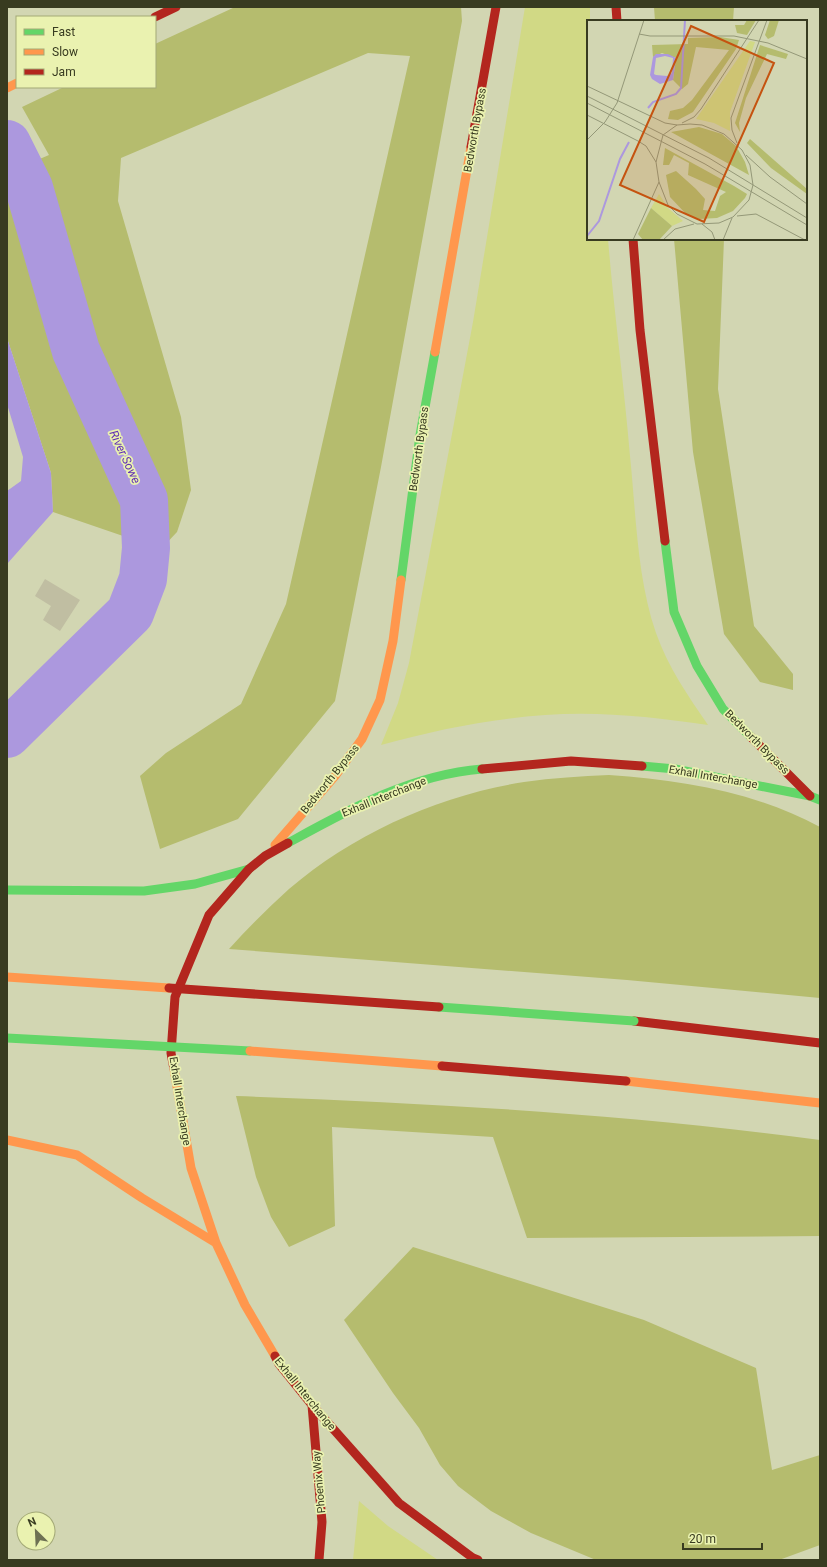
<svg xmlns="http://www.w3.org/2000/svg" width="827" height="1567" font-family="Roboto,sans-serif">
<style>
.green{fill:#d1d985}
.forest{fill:#b5bc6e}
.water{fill:#ac98de}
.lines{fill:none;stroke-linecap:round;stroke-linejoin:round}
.river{stroke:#ac98de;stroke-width:48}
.building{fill:#c0bea2}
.fast{stroke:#63d668;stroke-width:9}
.slow{stroke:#ff974d;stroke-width:9}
.jam{stroke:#b3261e;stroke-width:9}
.fast-bridge{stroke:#63d668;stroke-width:9}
.slow-bridge{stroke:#ff974d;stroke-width:9}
.jam-bridge{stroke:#b3261e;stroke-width:9}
.labels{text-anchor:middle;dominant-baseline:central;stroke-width:3.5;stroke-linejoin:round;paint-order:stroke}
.street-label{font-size:11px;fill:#383b20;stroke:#eaf2b0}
.water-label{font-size:12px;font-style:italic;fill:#5f2db4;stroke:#eaf2b0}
.inset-river{fill:none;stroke:#ac98de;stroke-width:2}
.inset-road{fill:none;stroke:#949878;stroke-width:1}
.view{fill:#c55310;fill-opacity:0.15;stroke:#c55310;stroke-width:2}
.inset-edge{fill:none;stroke:#383b20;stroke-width:2}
</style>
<rect width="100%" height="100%" fill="#d2d6b2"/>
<!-- green -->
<path class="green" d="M525,7H590V21H588V239H608C614,312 624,384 630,456C636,514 637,578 656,633C668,667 688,696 708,725C654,717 600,711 545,715C489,719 435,730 381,745L398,703L409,663L473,322Z
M359,1501L388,1526L438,1560H353Z"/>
<!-- forest -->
<path class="forest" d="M235,7H461L462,21L381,467L335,701L238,819L160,849L140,776L166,753L241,704L286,604L410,56L368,53L121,158L118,201L181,417L191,490L177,532L161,549L53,512L51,473L7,338V173L49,155L22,107L64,87H155V44Z
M654,7H734L733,21H655Z
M674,239H724L718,389L754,626L793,674V690L760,682L724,634L693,452Z
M609,775C682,780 755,792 820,827V998L627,980L229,949C248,928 268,908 289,889C354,833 440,795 524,782C553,778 581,776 609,775Z
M236,1096C431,1103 627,1114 820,1140V1236L527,1238L493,1137L332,1127L335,1226L289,1247L271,1217L256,1177Z
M413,1247L644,1320L756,1368L772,1470L820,1455V1545L779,1560H596L531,1533L491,1511L458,1486L440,1465L419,1428L393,1393L344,1320Z"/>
<!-- water -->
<path class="water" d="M7,338L51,473L53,512L7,564V491L21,481L23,457L7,404Z"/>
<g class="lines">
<!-- river -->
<path class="river" d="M7,144L29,188L76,351L144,500L146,548L143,579L130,613L7,734"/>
</g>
<!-- building -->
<path class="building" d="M45,579L80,600L60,631L43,620L51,606L35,596Z"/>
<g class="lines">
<!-- fast -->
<path class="fast" d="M665,541L674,612L697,666L723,709L751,737
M401,580L420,435L435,352
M642,766L675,769L810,796L820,800
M288,843C350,809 410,775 482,769
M7,890L144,891L195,884L249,869"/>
<!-- slow -->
<path class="slow" d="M7,88L17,83
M435,352L471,147
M275,845L335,776L362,739L380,700L393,641L401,580
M174,1069L191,1168L216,1243L245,1305L275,1356
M626,1081L820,1103
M7,1140L77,1155L142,1198L216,1243"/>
<!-- jam -->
<path class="jam" d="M616,7L617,21
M155,17L176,7
M471,147L496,7
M633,239L640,330L665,541
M751,737L810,796
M482,769L571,761L642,766
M634,1021L820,1043
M174,1069L171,1053L175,997L209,915L249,869L265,856L288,843
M275,1356L279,1364L312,1405L399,1503L473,1558L478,1560
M312,1405L322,1522L319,1560"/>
<!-- fast-bridge -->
<path class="fast-bridge" d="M439,1007L634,1021
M7,1038L250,1051"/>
<!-- slow-bridge -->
<path class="slow-bridge" d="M7,977L169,988
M250,1051L442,1066"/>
<!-- jam-bridge -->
<path class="jam-bridge" d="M169,988L439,1007
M442,1066L626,1081"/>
</g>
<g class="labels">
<!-- street labels -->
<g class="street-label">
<text transform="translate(475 130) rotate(-80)">Bedworth Bypass</text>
<text transform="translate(419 449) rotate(-82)">Bedworth Bypass</text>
<text transform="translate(757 742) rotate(45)">Bedworth Bypass</text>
<text transform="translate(713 777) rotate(10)">Exhall Interchange</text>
<text transform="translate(330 779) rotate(-51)">Bedworth Bypass</text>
<text transform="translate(384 797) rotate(-22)">Exhall Interchange</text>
<text transform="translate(180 1101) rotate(81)">Exhall Interchange</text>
<text transform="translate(305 1394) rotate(51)">Exhall Interchange</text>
<text transform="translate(319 1482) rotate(-95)">Phoenix Way</text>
</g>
<!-- water labels -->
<g class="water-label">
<text transform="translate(125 457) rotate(65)">River Sowe</text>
</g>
</g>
<!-- overview -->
<g transform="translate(587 20)">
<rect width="220" height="220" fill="#d2d6b2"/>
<path d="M163,21L168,22L143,92V111L127,103L109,99ZM72,174L81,188L96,201L85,206L64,188Z" fill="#d1d985"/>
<path d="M160,0H169L160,15L150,13L148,5H157ZM183,0H192L187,16L181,19L178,15ZM133,17L152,20L149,29L106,92L91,100L81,99L83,91L96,88L105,80L142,30L109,27L101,64L95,69L86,60L89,38L75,33L66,37L65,25L101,24V18ZM173,25L201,34L199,39L180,34L159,78L152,103L153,112L148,103ZM112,107L135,114L149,126L158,142L162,155L84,112ZM163,119L220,169V174L184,148L160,123ZM78,128L147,166L160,174L158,178L146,191L130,198L112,199L100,195L83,177L79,155L89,151L109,169L118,179L116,190L128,191L133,176L139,172L101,155L102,143L87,135L82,145H76ZM64,188L85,206L72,220H56L51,214Z" fill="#b5bc6e"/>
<path d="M69,34H81L89,38L86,60L73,64L65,59L63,55L66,37ZM78,36L86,38L85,53L80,56L69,55L67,54L69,38Z" fill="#ac98de" fill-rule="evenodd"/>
<path class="inset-river" d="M61,88L66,82L89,74L94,68L98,0M0,216L12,201L33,139L42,122"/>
<path class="inset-road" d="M52,14L63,16H147L181,23L220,39M0,66L78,103L90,105M0,76L122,138L220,198M0,83L118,144L220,205M0,95L51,121L59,126L69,142M95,103L107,97L114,89L172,0M103,104L115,105L137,114L155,130L163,145L166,165L162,180L146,197L132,203L110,204L90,194L81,185L72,162L69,142L76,115L90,105ZM0,120L18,102L30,83L57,0M150,123L145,110L144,98L180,0M159,135L183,157L220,184M150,196L169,194L218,220M115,204L125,212L128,220M46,220L72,162M76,220L88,209L107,204M136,220L145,198"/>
<path class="view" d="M104,6L187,43L117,202L33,165Z"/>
<rect width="220" height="220" class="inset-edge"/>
</g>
<!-- border -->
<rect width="827" height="1567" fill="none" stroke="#383b20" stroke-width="16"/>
<!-- legend -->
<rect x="16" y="16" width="140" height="72" fill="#eaf2b0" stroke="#a3a976"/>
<rect x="24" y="29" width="20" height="6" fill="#63d668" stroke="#a3a976"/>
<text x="52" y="36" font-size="12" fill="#383b20">Fast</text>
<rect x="24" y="49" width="20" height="6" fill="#ff974d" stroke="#a3a976"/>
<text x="52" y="56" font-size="12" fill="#383b20">Slow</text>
<rect x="24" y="69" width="20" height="6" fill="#b3261e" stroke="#a3a976"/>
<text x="52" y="76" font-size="12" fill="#383b20">Jam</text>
<!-- north arrow -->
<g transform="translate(36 1531) rotate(336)"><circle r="19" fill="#eaf2b0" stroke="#a3a976"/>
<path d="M0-3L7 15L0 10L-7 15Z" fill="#6e7153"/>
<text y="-6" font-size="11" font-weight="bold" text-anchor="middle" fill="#383b20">N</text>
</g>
<!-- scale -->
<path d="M683 1543v6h79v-6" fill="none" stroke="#383b20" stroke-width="2"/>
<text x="689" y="1543" font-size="12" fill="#383b20" stroke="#eaf2b0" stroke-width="3" paint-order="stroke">20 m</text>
</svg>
